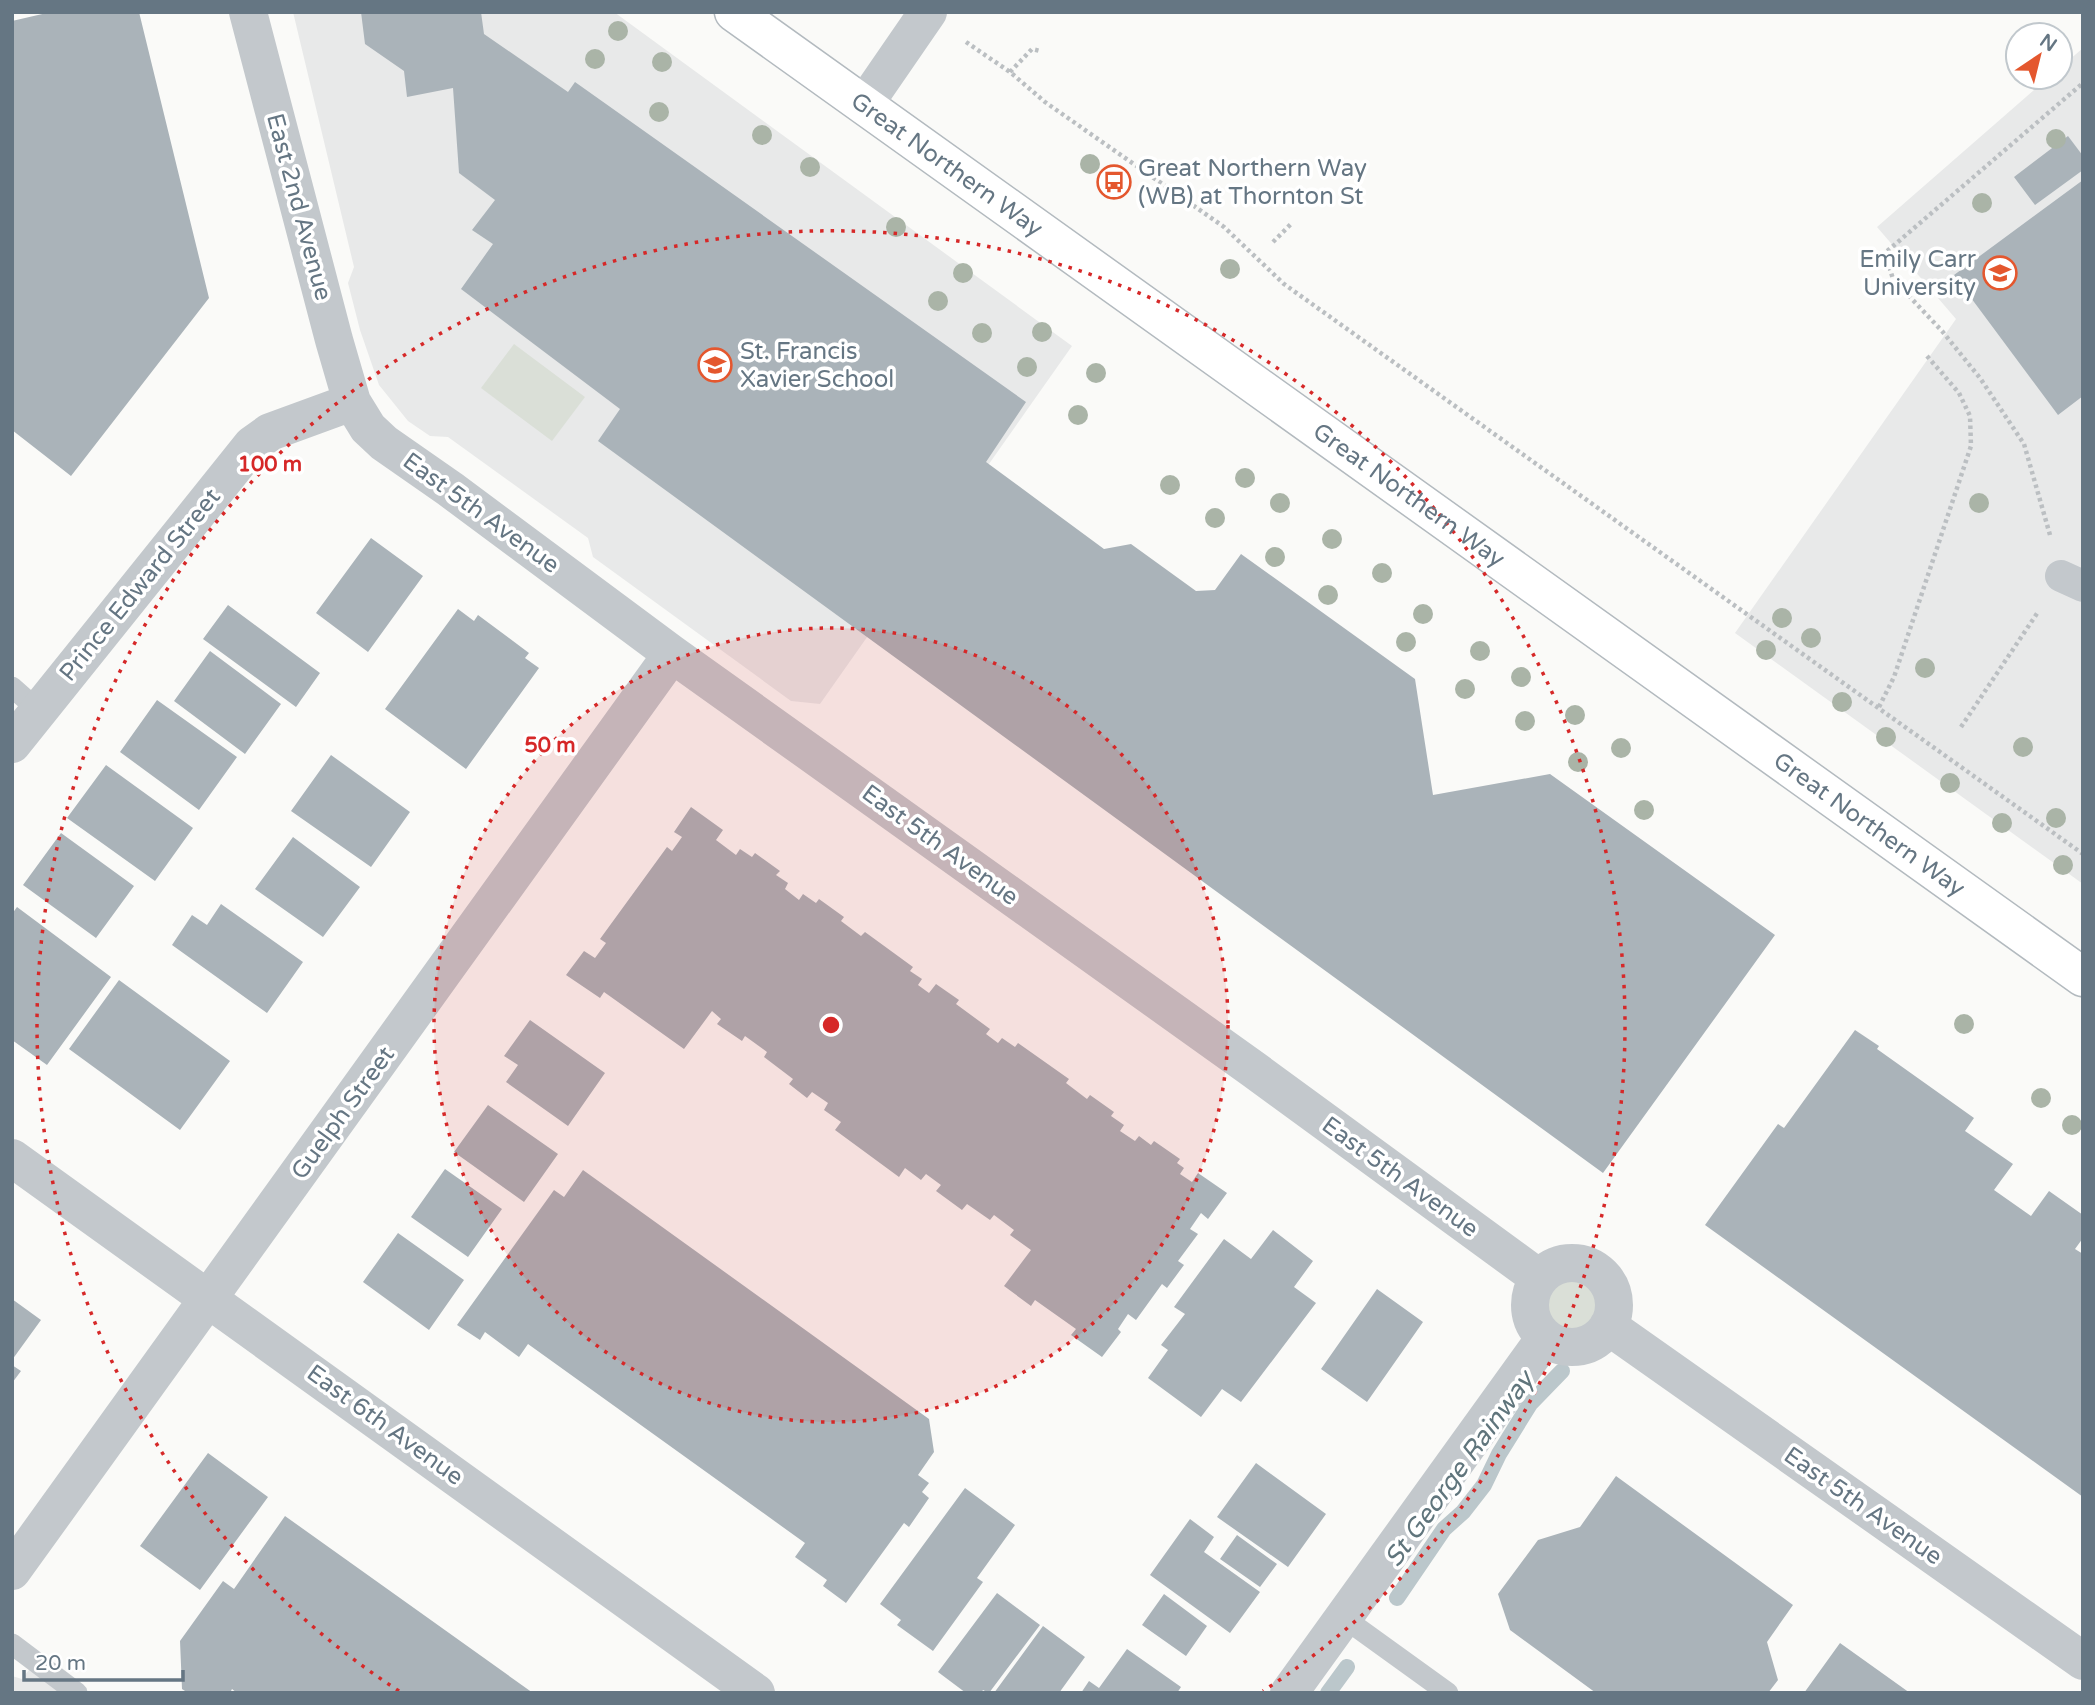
<svg xmlns="http://www.w3.org/2000/svg" width="2095" height="1705" font-family="'Varela Round',sans-serif">
<style>
.built{fill:#e8e9e9}
.green{fill:#dadfd7}
.lines{fill:none;stroke-linecap:round;stroke-linejoin:round}
.stream{stroke:#bbc7cb;stroke-width:16}
.building{fill:#aab3b9}
.secondary-casing{stroke:#b3babf;stroke-width:41}
.path{stroke:#bbbfc2;stroke-width:4.5;stroke-dasharray:3.5 3.5;stroke-linecap:butt}
.service{stroke:#c3c8cc;stroke-width:21}
.pedestrian{stroke:#c3c8cc;stroke-width:32}
.minor{stroke:#c3c8cc;stroke-width:38}
.secondary{stroke:#fff;stroke-width:38}
.tree{fill:#aab4a7}
.ring{fill:none;stroke:#d62828;stroke-width:3.5;stroke-dasharray:3.5 7}
.labels{text-anchor:middle;dominant-baseline:central;stroke-width:7;stroke-linejoin:round;paint-order:stroke}
.street-label{font-size:24px;fill:#657683;stroke:#fff}
.poi-label{font-size:24px;fill:#657683;stroke:#fff;text-anchor:start}
.water-label{font-size:26px;font-style:italic;fill:#60757c;stroke:#fff}
.centre{fill:#d62828;stroke:#fff;stroke-width:3.5}
.ring-label{font-size:21px;text-anchor:middle;font-weight:bold;fill:#d62828;stroke:#fff;stroke-width:7;stroke-linejoin:round;paint-order:stroke}
</style>
<rect width="100%" height="100%" fill="#fafaf8"/>
<!-- built -->
<path class="built" d="M293,12H614L1072,346L820,704L791,701L593,557L588,538L448,437L430,436L408,421L379,385L360,330L348,283L354,267Z
M2083,48V884L1735,633L1956,319L1877,227L2049,77H2060V68Z
M35,1662L77,1693H12V1676L22,1679Z"/>
<!-- green -->
<path class="green" d="M514,344L585,397L552,441L481,388Z
M1545 1306a28 28 0 1 1 56 0a28 28 0 1 1-56 0Z"/>
<g class="lines">
<!-- stream -->
<path class="stream" d="M1397,1598L1444,1529L1463,1512L1484,1485L1499,1454L1530,1404L1562,1371
M1328,1693L1347,1667"/>
</g>
<!-- building -->
<path class="building" d="M51,12H139L209,298L71,476L12,430V21Z
M361,12H481L484,34L568,92L575,82L1026,402L986,462L1104,549L1131,544L1196,591L1215,590L1241,554L1415,679L1433,795L1550,774L1775,935L1603,1173L598,441L620,409L461,289L493,244L472,230L495,200L459,173L453,88L407,97L404,71L365,44Z
M2068,136L2083,156V170L2035,205L2014,177Z
M2083,180V396L2058,415L1954,275Z
M371,538L423,576L368,652L316,613Z
M228,605L320,673L296,707L203,639Z
M458,609L474,621L478,615L529,653L525,658L539,668L466,769L385,709Z
M210,651L281,704L245,754L174,701Z
M157,700L237,757L199,810L120,752Z
M331,755L410,812L371,867L291,811Z
M106,765L193,828L155,881L67,818Z
M691,807L723,830L716,840L736,855L740,849L752,857L755,853L780,871L776,875L788,883L785,889L799,900L803,894L816,903L819,899L844,917L841,921L861,936L865,932L913,967L910,971L922,979L918,985L929,993L936,984L959,1000L956,1004L990,1029L986,1034L998,1043L1002,1038L1015,1047L1018,1043L1069,1079L1066,1083L1087,1099L1090,1095L1114,1112L1111,1116L1124,1125L1120,1131L1135,1141L1139,1136L1151,1145L1154,1141L1180,1159L1177,1163L1184,1168L1180,1174L1192,1182L1198,1173L1227,1193L1208,1219L1201,1213L1190,1229L1198,1234L1178,1261L1184,1265L1167,1288L1162,1284L1136,1320L1128,1314L1118,1329L1121,1332L1102,1357L1071,1335L1076,1329L1035,1300L1031,1306L1004,1286L1031,1250L1010,1235L1014,1230L994,1215L990,1220L967,1204L962,1210L936,1191L941,1185L926,1174L921,1180L905,1168L899,1177L835,1130L841,1122L824,1110L828,1103L812,1092L807,1098L789,1084L793,1079L764,1057L767,1052L745,1036L742,1041L717,1024L721,1019L712,1011L684,1049L604,992L600,998L566,975L584,951L595,958L606,943L600,939L667,847L672,851L682,837L674,832Z
M61,833L134,886L96,938L23,885Z
M293,837L360,887L323,937L255,889Z
M221,904L303,962L267,1013L172,945L192,915L207,925Z
M17,907L111,977L47,1065L12,1040V914Z
M119,980L230,1061L180,1130L69,1049Z
M530,1020L605,1073L568,1126L506,1082L518,1065L504,1056Z
M1855,1030L1879,1046L1877,1049L1974,1118L1965,1131L2013,1164L1994,1190L2031,1216L2049,1191L2083,1215V1238L2075,1249L2083,1254V1497L1705,1225L1778,1124L1784,1128Z
M488,1105L558,1154L524,1202L454,1152Z
M445,1169L502,1209L468,1257L411,1217Z
M583,1170L929,1419L934,1452L918,1475L929,1483L922,1492L929,1498L909,1527L904,1523L846,1603L823,1586L827,1580L795,1557L805,1543L528,1344L519,1357L485,1332L480,1340L457,1325L554,1190L564,1197Z
M1273,1230L1313,1261L1294,1287L1316,1303L1241,1402L1222,1389L1201,1417L1148,1378L1168,1350L1161,1345L1185,1314L1174,1307L1224,1239L1251,1259Z
M398,1233L464,1280L429,1330L363,1282Z
M1377,1289L1423,1322L1367,1402L1321,1369Z
M12,1299L41,1320L12,1360Z
M12,1365L21,1371L12,1383Z
M208,1453L268,1497L200,1590L140,1546Z
M1256,1463L1326,1514L1288,1567L1217,1517Z
M1616,1476L1793,1605L1767,1642L1778,1680L1768,1693H1596L1510,1630L1498,1594L1538,1540L1580,1527Z
M965,1488L1015,1525L977,1578L983,1582L933,1651L897,1625L901,1620L880,1604Z
M285,1516L414,1608L533,1693H237L232,1689L230,1693H188L182,1689L180,1641L223,1581L234,1589Z
M1190,1519L1214,1537L1204,1552L1260,1592L1230,1633L1150,1575Z
M1237,1535L1277,1564L1260,1587L1220,1559Z
M997,1593L1040,1625L989,1693L983,1690L981,1693H966L938,1672Z
M1164,1594L1207,1626L1186,1656L1142,1625Z
M1043,1626L1085,1657L1059,1693H994Z
M1840,1643L1910,1693H1804Z
M1127,1649L1181,1687L1177,1693H1081L1089,1681L1099,1688Z"/>
<g class="lines">
<defs>
<g id="secondary">
<path id="s1" d="M734,12L2083,977"/>
</g>
</defs>
<!-- secondary casing -->
<use href="#secondary" class="secondary-casing"/>
<!-- path -->
<path class="path" d="M966,42L1010,72L1045,102L1224,227L1284,284L2083,854
M1010,72L1032,49L1040,51
M1273,242L1291,224
M2050,535L2024,444L1980,378L1942,331L1893,279L1885,253L2083,83
M1879,707L1894,677L1971,446L1970,416L1959,393L1927,356
M1961,727L2038,612"/>
<!-- service -->
<path class="service" d="M12,687L39,711
M1344,1618L1448,1693
M12,1644L77,1693"/>
<!-- pedestrian -->
<path class="pedestrian" d="M2061,576L2083,586"/>
<!-- minor -->
<path class="minor" d="M248,12L334,340L352,402L368,428L384,443L450,489L672,654L1253,1069L1539,1278
M864,105L928,12
M12,744L252,445L270,432L352,402
M12,1158L756,1693
M1530 1305a42 42 0 1 1 84 0a42 42 0 1 1-84 0Z
M1608,1326L2083,1661
M12,1571L672,654
M1289,1693L1545,1338"/>
<!-- secondary -->
<use href="#secondary" class="secondary"/>
</g>
<!-- trees -->
<g class="tree">
<circle cx="618" cy="31" r="10"/>
<circle cx="595" cy="59" r="10"/>
<circle cx="662" cy="62" r="10"/>
<circle cx="659" cy="112" r="10"/>
<circle cx="762" cy="135" r="10"/>
<circle cx="2056" cy="139" r="10"/>
<circle cx="1090" cy="164" r="10"/>
<circle cx="810" cy="167" r="10"/>
<circle cx="1982" cy="203" r="10"/>
<circle cx="896" cy="227" r="10"/>
<circle cx="1230" cy="269" r="10"/>
<circle cx="963" cy="273" r="10"/>
<circle cx="938" cy="301" r="10"/>
<circle cx="1042" cy="332" r="10"/>
<circle cx="982" cy="333" r="10"/>
<circle cx="1027" cy="367" r="10"/>
<circle cx="1096" cy="373" r="10"/>
<circle cx="1078" cy="415" r="10"/>
<circle cx="1245" cy="478" r="10"/>
<circle cx="1170" cy="485" r="10"/>
<circle cx="1280" cy="503" r="10"/>
<circle cx="1979" cy="503" r="10"/>
<circle cx="1215" cy="518" r="10"/>
<circle cx="1332" cy="539" r="10"/>
<circle cx="1275" cy="557" r="10"/>
<circle cx="1382" cy="573" r="10"/>
<circle cx="1328" cy="595" r="10"/>
<circle cx="1423" cy="614" r="10"/>
<circle cx="1782" cy="618" r="10"/>
<circle cx="1811" cy="638" r="10"/>
<circle cx="1406" cy="642" r="10"/>
<circle cx="1766" cy="650" r="10"/>
<circle cx="1480" cy="651" r="10"/>
<circle cx="1925" cy="668" r="10"/>
<circle cx="1521" cy="677" r="10"/>
<circle cx="1465" cy="689" r="10"/>
<circle cx="1842" cy="702" r="10"/>
<circle cx="1575" cy="715" r="10"/>
<circle cx="1525" cy="721" r="10"/>
<circle cx="1886" cy="737" r="10"/>
<circle cx="2023" cy="747" r="10"/>
<circle cx="1621" cy="748" r="10"/>
<circle cx="1578" cy="762" r="10"/>
<circle cx="1950" cy="783" r="10"/>
<circle cx="1644" cy="810" r="10"/>
<circle cx="2056" cy="818" r="10"/>
<circle cx="2002" cy="823" r="10"/>
<circle cx="2063" cy="865" r="10"/>
<circle cx="1964" cy="1024" r="10"/>
<circle cx="2041" cy="1098" r="10"/>
<circle cx="2072" cy="1125" r="10"/>
</g>
<!-- distance rings -->
<circle cx="831" cy="1025" r="397" fill="#d62828" fill-opacity=".12"/>
<g class="ring">
<circle cx="831" cy="1025" r="397"/>
<path d="M399 1691A794 794 0 1 1 1263 1691"/>
</g>
<!-- icons -->
<defs>
<symbol id="bus-ring" viewBox="-11 -11 22 22"><circle r="9.5" fill="#fff" stroke="#e4572e" stroke-width="1.5"/><path d="M-5-6H5V4H4V6H2V4H-2V6H-4V4H-5ZM-3.5-4V0h7V-4ZM-3.5 1.2v1.5H-2V1.2ZM2 1.2v1.5H3.5V1.2Z" fill="#e4572e"/></symbol>
<symbol id="university-ring" viewBox="-11 -11 22 22"><circle r="9.5" fill="#fff" stroke="#e4572e" stroke-width="1.5"/><path d="M0-5L7-2L0 1L-7-2ZM-4 1L0 2.5L4 1V4Q0 6-4 4Z" fill="#e4572e"/></symbol>
<symbol id="school-ring" viewBox="-11 -11 22 22"><circle r="9.5" fill="#fff" stroke="#e4572e" stroke-width="1.5"/><path d="M0-5L7-2L0 1L-7-2ZM-4 1L0 2.5L4 1V4Q0 6-4 4Z" fill="#e4572e"/></symbol>
</defs>
<g fill-rule="evenodd">
<use href="#bus-ring" x="1095" y="163" width="38" height="38"/>
<use href="#university-ring" x="1981" y="254" width="38" height="38"/>
<use href="#school-ring" x="696" y="346" width="38" height="38"/>
</g>
<g class="labels">
<!-- street labels -->
<g class="street-label">
<text stroke="none"><textPath href="#s1" startOffset="262">Great Northern Way</textPath></text>
<text transform="translate(299 207) rotate(75)">East 2nd Avenue</text>
<text stroke="none"><textPath href="#s1" startOffset="830">Great Northern Way</textPath></text>
<text transform="translate(481 513) rotate(36)">East 5th Avenue</text>
<text transform="translate(140 585) rotate(-51)">Prince Edward Street</text>
<text stroke="none"><textPath href="#s1" startOffset="1396">Great Northern Way</textPath></text>
<text transform="translate(940 845) rotate(36)">East 5th Avenue</text>
<text transform="translate(343 1113) rotate(-54)">Guelph Street</text>
<text transform="translate(1400 1177) rotate(36)">East 5th Avenue</text>
<text transform="translate(385 1425) rotate(36)">East 6th Avenue</text>
<text transform="translate(1863 1506) rotate(35)">East 5th Avenue</text>
</g>
<!-- poi labels -->
<g class="poi-label">
<text x="1138" y="168">Great Northern Way<tspan x="1138" dy="28">(WB) at Thornton St</tspan></text>
<text x="1976" y="259" text-anchor="end">Emily Carr<tspan x="1976" dy="28">University</tspan></text>
<text x="740" y="351">St. Francis<tspan x="740" dy="28">Xavier School</tspan></text>
</g>
<!-- water labels -->
<g class="water-label">
<text transform="translate(1459 1469) rotate(-54)">St George Rainway</text>
</g>
</g>
<circle cx="831" cy="1025" r="10" class="centre"/>
<g class="ring-label">
<text x="270" y="471">100 m</text>
<text x="550" y="752">50 m</text>
</g>
<!-- border -->
<rect width="2095" height="1705" fill="none" stroke="#657683" stroke-width="28"/>
<!-- north arrow -->
<g transform="translate(2039 56) rotate(35)"><circle r="33" fill="#ffffff" stroke="#c1c8cd" stroke-width="2"/>
<path d="M0-5L12 26L0 18L-12 26Z" fill="#e4572e"/>
<text y="-10" font-size="19" font-weight="bold" text-anchor="middle" fill="#657683">N</text>
</g>
<!-- scale -->
<path d="M24 1670v10h159v-10" fill="none" stroke="#657683" stroke-width="3.5"/>
<text x="35" y="1670" font-size="21" fill="#657683" stroke="#ffffff" stroke-width="5" paint-order="stroke">20 m</text>
</svg>
